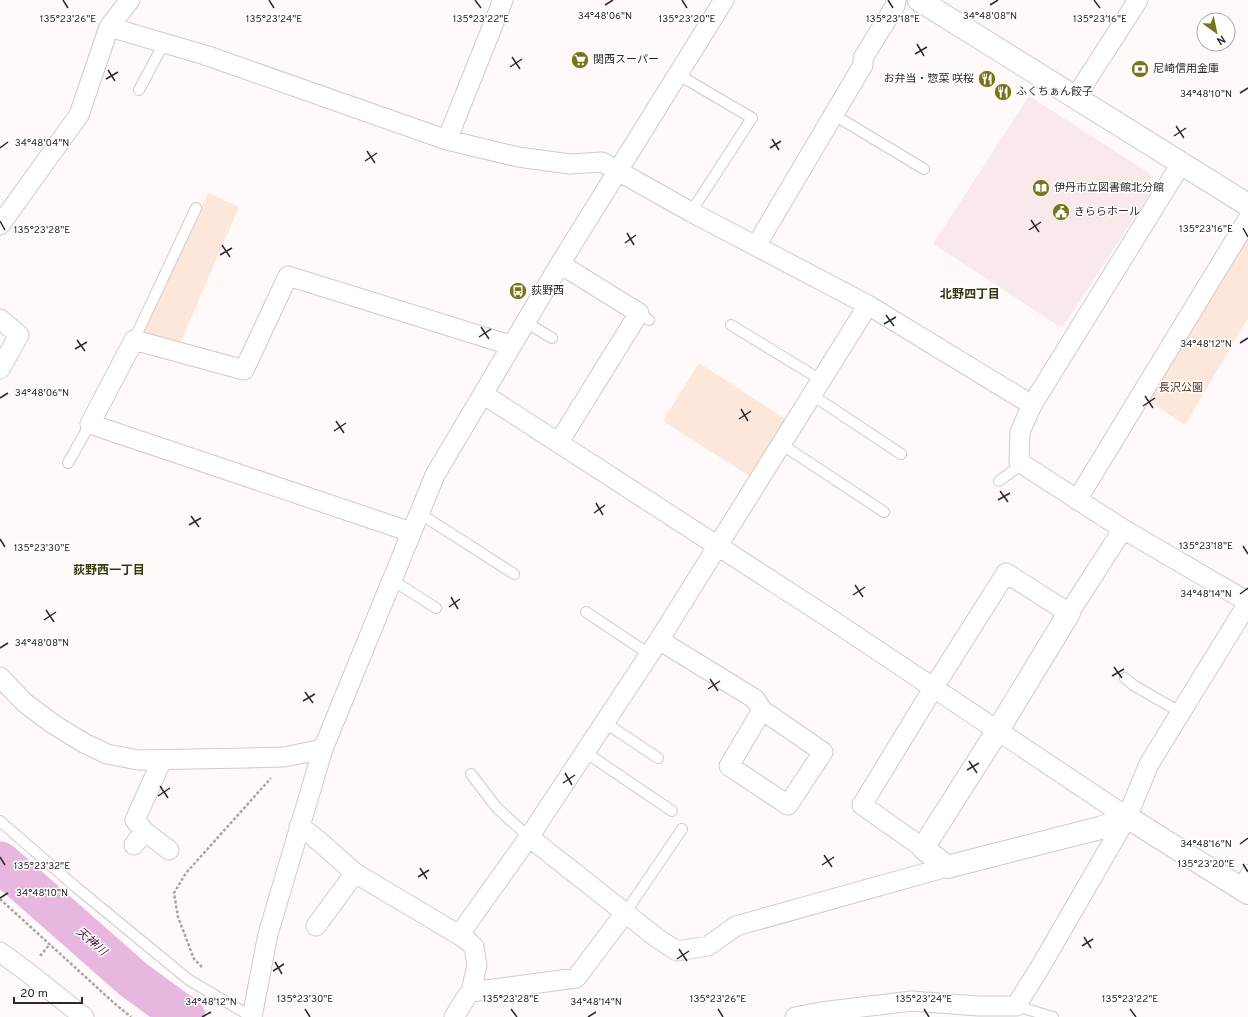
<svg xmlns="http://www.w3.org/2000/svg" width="1248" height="1017" font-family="Overpass,'Noto Sans JP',sans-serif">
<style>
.built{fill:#fae9eb}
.green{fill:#fde6da}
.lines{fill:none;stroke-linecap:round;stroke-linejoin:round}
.river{stroke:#e8b7e0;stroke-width:41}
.service-casing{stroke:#d1cacb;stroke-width:12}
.minor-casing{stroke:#d1cacb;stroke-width:21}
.tertiary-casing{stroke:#d1cacb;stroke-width:24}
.path{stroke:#a9a4a5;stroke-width:2.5;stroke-dasharray:3 2;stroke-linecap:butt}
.service{stroke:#fff;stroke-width:10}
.minor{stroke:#fff;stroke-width:19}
.tertiary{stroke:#fff;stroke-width:22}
.ticks{fill:none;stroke:#2c2a2a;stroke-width:1.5}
.labels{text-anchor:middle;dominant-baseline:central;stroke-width:3;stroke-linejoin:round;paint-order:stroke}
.poi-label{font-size:11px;fill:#2c2a2a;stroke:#fff;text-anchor:start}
.park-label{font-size:11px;fill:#62300f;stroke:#fff}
.neighbourhood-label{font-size:12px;font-weight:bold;fill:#38370d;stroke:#fff}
.water-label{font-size:12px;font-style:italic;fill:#5a2154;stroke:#fff}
.ticks-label{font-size:10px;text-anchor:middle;fill:#2c2a2a;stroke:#fff;stroke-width:3;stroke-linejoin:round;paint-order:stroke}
</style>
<rect width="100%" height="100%" fill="#fff9fa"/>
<!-- built -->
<path class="built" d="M1029,96L1151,174V192L1062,328L933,244Z"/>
<!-- green -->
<path class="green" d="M208,193L239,207L179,346L140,335Z
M1248,235V318L1185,425L1147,400Z
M699,363L790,422L754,479L663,421Z"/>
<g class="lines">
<!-- river -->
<path class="river" d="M0,862L134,980L185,1017"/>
<defs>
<path id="service" d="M677,74L752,118L691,212
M139,90L164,43
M834,115L924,169
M639,313L649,320
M525,322L552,338
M731,325L821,380
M134,340L196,208
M812,395L901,454
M781,444L884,512
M68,463L90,424
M999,481L1022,464
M419,513L514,574
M392,580L436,608
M586,612L649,654
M1125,678L1133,685L1180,712
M604,722L658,758
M585,752L672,811
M471,774L497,808L529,837
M0,821L77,888L189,980L252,1017
M1237,887L1248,870
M625,913L682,829
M1016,1006L1053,1017"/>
<path id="minor" d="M109,27L205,55L447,140L503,0
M1075,98L1138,0
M447,140L518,157L570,164L602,162L691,212L868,305
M1181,164L1032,405L1020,432L1019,462L1123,529L1248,602
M0,225L79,115L109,27L130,0
M756,246L863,65V58L895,6L896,0
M0,319L19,335L0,369
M483,394L826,616L1127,817
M559,442L639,313L560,264
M1077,500L1248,219
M411,532L90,424L134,340L244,370L288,276L510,345
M659,640L755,699L762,710L823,752L788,805L729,766L762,710
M0,677L25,703L53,724L84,743L107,754L138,760L248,758L284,757L323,749
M162,760L135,820L144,831L169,850
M299,826L313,836L355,873L459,935L467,940L474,947L477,965L471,992L467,996L454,1017
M529,837L657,938L677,951L708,946L736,926L947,867
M134,845L144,831
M923,848L862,805L934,687L1006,573L1069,613L1123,529
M316,926L355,873
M459,935L529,837L659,640L868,305L1032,405
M0,952L26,971L84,1017
M471,992L576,978L625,913
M252,1017L268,934L323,749L435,475L560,264L724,0
M795,1017L821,1012L912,1001L978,1006H1016L1042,964L1127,817L1149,764L1248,603"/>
<path id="tertiary" d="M919,0L1248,205
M1069,613L998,730L923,848L947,867L1100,828L1127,817L1248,893"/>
</defs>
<!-- service casing -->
<use href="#service" class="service-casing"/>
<!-- minor casing -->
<use href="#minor" class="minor-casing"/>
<!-- tertiary casing -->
<use href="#tertiary" class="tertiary-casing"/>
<!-- path -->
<path class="path" d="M0,899L114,1003L131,1017
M40,956L50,944
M202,967L194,959L178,917L174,893L186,873L271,778"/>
<!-- service -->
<use href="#service" class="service"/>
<!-- minor -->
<use href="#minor" class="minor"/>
<!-- tertiary -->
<use href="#tertiary" class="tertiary"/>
</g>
<!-- ticks -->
<path class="ticks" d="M63,0L68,8M269,0L274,8M475,0L481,8M682,0L687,8M888,0L893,8M1094,0L1100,8M605,5L613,0M990,5L998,0M917,44L924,56M915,54L927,47M512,57L520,69M510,67L522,59M108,70L115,81M106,79L118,72M1240,93L1248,88M1176,126L1184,138M1174,136L1186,128M772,139L779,150M0,148L8,142M770,148L781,141M367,151L375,163M365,161L377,153M1031,220L1039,232M0,221L5,230M1243,228L1248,237M1029,230L1041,222M627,233L634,245M625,243L636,235M222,245L230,257M220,255L232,248M886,315L894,326M884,324L896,317M481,327L489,339M479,337L491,329M77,340L85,351M1240,343L1248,338M75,349L87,342M1145,396L1153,408M0,398L8,393M1143,406L1155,398M741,409L748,421M739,419L751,411M336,421L344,433M334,431L346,423M1000,491L1008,502M998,500L1010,493M596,503L603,515M594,513L605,505M191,516L199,527M189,525L201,518M0,539L5,547M1243,546L1248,554M855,585L863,597M1240,594L1248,588M853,595L865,587M451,597L458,609M449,607L460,599M46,610L54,622M44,620L56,612M0,648L8,643M1114,667L1122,678M1112,676L1124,669M710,679L718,691M708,689L720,681M305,692L313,703M303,701L315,694M969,761L977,773M967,770L979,763M565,773L572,785M563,783L575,775M160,786L168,798M158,796L170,788M1240,844L1248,838M824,855L832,867M0,857L5,865M1243,864L1248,872M822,865L834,857M420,868L427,879M418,877L429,870M0,898L8,893M1084,937L1091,948M1082,946L1093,939M679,949L687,961M677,959L689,951M275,962L282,974M273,971L284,964M305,1009L310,1017M511,1009L517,1017M718,1009L723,1017M924,1009L929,1017M1130,1009L1136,1017M202,1017L211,1012M588,1017L596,1012"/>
<!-- icons -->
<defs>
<symbol id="supermarket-disc" viewBox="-11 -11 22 22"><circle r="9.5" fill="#777419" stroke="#fff"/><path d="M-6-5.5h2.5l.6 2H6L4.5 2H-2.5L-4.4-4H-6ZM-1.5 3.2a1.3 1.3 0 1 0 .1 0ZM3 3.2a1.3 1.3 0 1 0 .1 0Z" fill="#fff"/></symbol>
<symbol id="bank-disc" viewBox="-11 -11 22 22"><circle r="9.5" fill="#777419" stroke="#fff"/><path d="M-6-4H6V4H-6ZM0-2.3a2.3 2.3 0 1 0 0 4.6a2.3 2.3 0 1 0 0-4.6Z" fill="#fff"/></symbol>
<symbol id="restaurant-disc" viewBox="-11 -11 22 22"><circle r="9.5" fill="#777419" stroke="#fff"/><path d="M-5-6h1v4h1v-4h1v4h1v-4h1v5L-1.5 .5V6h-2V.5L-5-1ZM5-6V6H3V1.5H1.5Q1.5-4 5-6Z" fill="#fff"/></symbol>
<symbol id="library-disc" viewBox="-11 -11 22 22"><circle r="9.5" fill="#777419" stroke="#fff"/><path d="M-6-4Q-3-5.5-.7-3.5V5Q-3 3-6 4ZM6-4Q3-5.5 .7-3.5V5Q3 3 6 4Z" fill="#fff"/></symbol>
<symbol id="civic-disc" viewBox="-11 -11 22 22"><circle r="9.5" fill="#777419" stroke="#fff"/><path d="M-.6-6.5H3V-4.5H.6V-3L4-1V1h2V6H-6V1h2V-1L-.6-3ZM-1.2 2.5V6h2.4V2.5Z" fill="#fff"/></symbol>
<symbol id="bus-disc" viewBox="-11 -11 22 22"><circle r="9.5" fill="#777419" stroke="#fff"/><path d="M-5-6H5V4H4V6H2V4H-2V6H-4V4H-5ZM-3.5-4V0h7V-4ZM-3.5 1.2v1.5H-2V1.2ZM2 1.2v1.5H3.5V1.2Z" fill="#fff"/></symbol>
</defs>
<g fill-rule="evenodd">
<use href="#supermarket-disc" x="570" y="50" width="20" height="20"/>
<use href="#bank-disc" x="1130" y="59" width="20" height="20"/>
<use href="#restaurant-disc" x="977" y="69" width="20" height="20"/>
<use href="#restaurant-disc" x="993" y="82" width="20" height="20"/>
<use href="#library-disc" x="1031" y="178" width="20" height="20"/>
<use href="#civic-disc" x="1051" y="202" width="20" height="20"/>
<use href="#bus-disc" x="508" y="281" width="20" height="20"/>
</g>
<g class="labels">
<!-- poi labels -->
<g class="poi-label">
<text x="593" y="60">関西スーパー</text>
<text x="1153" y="69">尼崎信用金庫</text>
<text x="974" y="79" text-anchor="end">お弁当・惣菜 咲桜</text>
<text x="1016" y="92">ふくちぁん餃子</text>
<text x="1054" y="188">伊丹市立図書館北分館</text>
<text x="1074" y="212">きららホール</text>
<text x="531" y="291">荻野西</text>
</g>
<!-- park labels -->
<g class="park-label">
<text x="1181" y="388">長沢公園</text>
</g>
<!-- neighbourhood labels -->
<g class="neighbourhood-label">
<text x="970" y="295">北野四丁目</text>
<text x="109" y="571">荻野西一丁目</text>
</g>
<!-- water labels -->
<g class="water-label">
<text transform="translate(91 942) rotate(41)">天神川</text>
</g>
</g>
<g class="ticks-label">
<text x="605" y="19">34°48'06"N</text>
<text x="990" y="19">34°48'08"N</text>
<text x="68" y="22">135°23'26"E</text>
<text x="274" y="22">135°23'24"E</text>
<text x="481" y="22">135°23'22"E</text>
<text x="687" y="22">135°23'20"E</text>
<text x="893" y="22">135°23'18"E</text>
<text x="1100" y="22">135°23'16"E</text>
<text x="1206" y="97">34°48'10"N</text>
<text x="42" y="146">34°48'04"N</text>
<text x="1206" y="232">135°23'16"E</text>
<text x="42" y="233">135°23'28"E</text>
<text x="1206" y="347">34°48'12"N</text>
<text x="42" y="396">34°48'06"N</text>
<text x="1206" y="549">135°23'18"E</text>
<text x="42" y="551">135°23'30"E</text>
<text x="1206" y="597">34°48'14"N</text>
<text x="42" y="646">34°48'08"N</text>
<text x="1206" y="847">34°48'16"N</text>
<text x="1206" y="867">135°23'20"E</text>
<text x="42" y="869">135°23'32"E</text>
<text x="42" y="896">34°48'10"N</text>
<text x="305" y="1002">135°23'30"E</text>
<text x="511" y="1002">135°23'28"E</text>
<text x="718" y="1002">135°23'26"E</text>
<text x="924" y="1002">135°23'24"E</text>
<text x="1130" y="1002">135°23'22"E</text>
<text x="211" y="1005">34°48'12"N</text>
<text x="596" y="1005">34°48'14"N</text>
</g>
<!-- north arrow -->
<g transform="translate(1216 32) rotate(147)"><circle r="19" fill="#ffffff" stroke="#abaaaa"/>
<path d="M0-3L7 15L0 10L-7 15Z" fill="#777419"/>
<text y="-6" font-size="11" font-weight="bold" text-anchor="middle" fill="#2c2a2a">N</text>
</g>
<!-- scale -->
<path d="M14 997v6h68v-6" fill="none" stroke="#2c2a2a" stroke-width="2"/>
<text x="20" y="997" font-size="12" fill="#2c2a2a" stroke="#ffffff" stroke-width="3" paint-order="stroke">20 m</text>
</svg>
